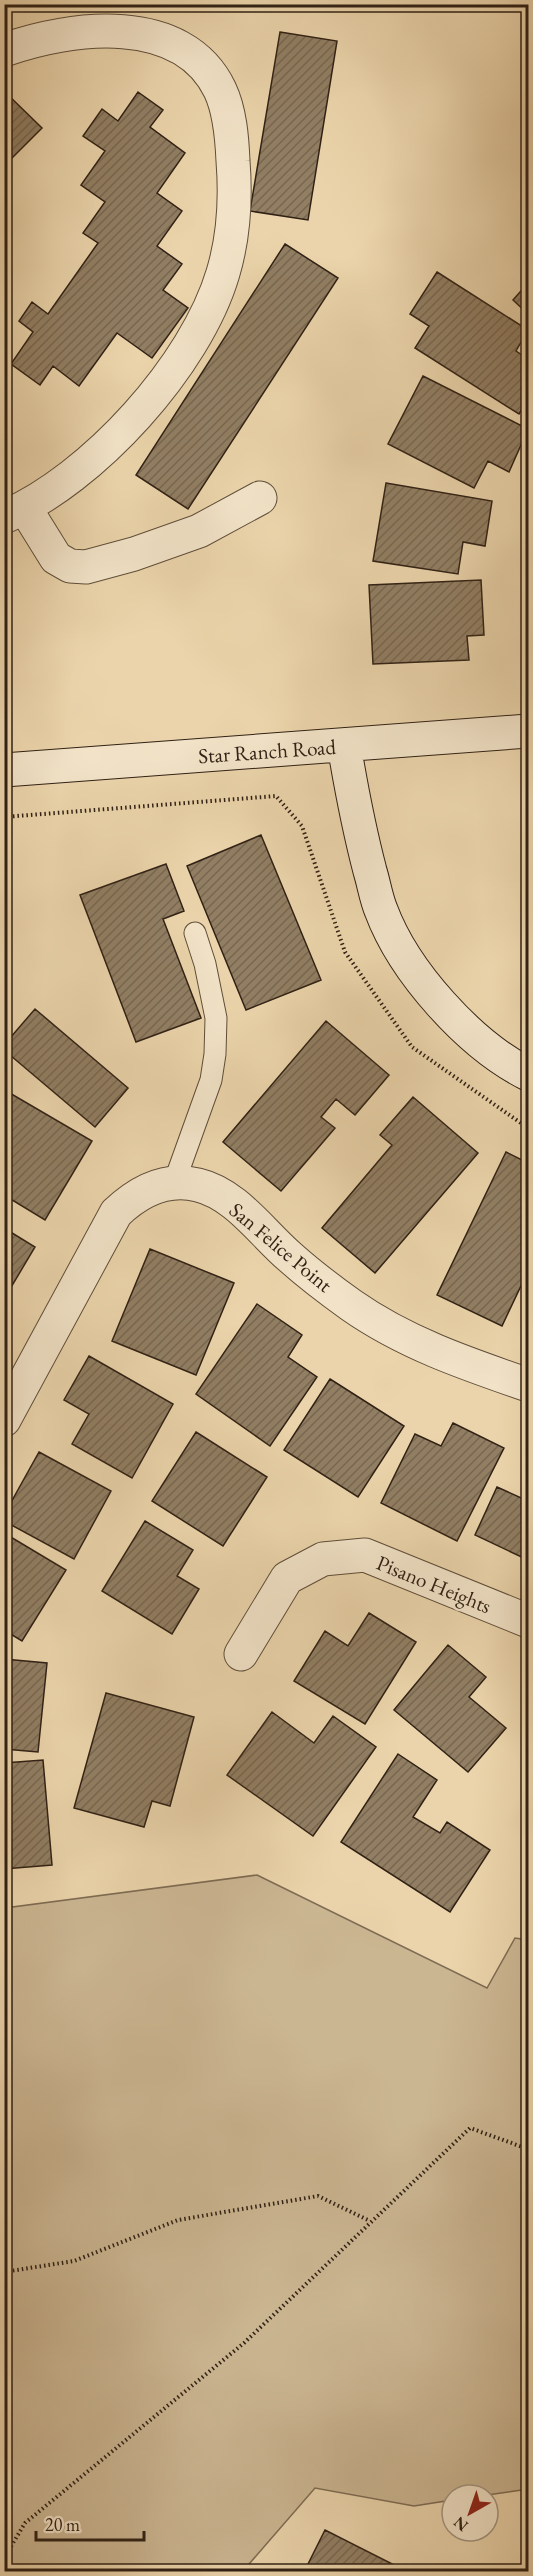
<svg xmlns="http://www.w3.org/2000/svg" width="533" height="2576" font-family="'EB Garamond',serif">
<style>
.grass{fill:#cbb692;stroke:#7e6c54;stroke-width:1.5}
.building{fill:url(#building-hatch);stroke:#302115;stroke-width:1.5}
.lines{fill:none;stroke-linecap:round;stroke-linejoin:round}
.lane-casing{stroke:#5f4e3a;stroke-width:23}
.street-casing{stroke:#5f4e3a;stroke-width:35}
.secondary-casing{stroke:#302115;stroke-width:35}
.path{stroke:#302115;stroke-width:4;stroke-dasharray:1.5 3;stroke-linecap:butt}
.lane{stroke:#f2e3c8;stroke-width:21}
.street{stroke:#f2e3c8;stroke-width:33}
.secondary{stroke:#f2e3c8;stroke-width:33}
.labels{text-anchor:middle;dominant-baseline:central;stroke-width:5;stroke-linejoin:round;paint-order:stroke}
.street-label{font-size:21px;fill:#302115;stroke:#f2e3c8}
</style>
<defs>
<pattern id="building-hatch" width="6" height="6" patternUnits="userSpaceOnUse" patternTransform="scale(1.5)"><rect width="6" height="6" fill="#917e63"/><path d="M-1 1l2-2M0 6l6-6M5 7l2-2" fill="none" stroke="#776750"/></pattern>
</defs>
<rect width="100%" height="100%" fill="#ebd4ab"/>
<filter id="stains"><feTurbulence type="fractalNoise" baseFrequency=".00333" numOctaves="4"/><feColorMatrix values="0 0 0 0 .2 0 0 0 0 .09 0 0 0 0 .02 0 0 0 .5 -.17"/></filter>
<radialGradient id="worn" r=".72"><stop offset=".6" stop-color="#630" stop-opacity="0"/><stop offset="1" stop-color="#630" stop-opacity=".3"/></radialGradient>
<!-- grass -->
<path class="grass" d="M257,1875L487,1988L515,1938L528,1940V2489L487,2495H452V2500L414,2506L315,2488L243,2571H5V1908Z"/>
<!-- building -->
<path class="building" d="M280,32L337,41L308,220L250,211Z
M4,91L42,128L4,166Z
M138,92L163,110L150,127L185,153L157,193L182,211L157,246L182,264L163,290L188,308L152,358L117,333L79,386L53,366L40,385L11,364L33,332L19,321L32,302L48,314L98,243L83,233L105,202L81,185L105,151L83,136L102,109L118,121Z
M285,244L338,278L188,509L136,475Z
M437,272L528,330L516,351L528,359V399L519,414L415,348L429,326L410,314Z
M528,283V314L513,300Z
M423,376L528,429L509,472L488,461L474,488L388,444Z
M386,483L492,501L485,546L463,542L458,574L373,561Z
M481,580L484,635L467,636L469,660L373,664L369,585Z
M261,835L321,980L246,1010L187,866Z
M166,864L184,911L163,919L201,1018L136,1042L80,895Z
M35,1009L128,1088L95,1127L4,1050V1045Z
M326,1021L389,1075L355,1115L336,1099L321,1117L335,1128L281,1191L223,1142Z
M8,1092L92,1141L45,1220L4,1195V1098Z
M413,1097L478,1153L375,1273L322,1228L392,1145L380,1135Z
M506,1152L528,1163V1271L502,1326L437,1295Z
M4,1228L35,1247L7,1294L4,1293Z
M150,1249L234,1283L196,1375L112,1341Z
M257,1304L302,1335L288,1357L317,1377L270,1446L196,1394Z
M89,1356L173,1404L132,1478L72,1444L89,1414L64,1400Z
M330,1379L404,1426L358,1497L284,1450Z
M453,1423L504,1448L457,1541L381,1503L415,1434L441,1446Z
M196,1432L267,1477L223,1546L152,1501Z
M39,1452L111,1491L74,1559L4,1521V1515Z
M497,1487L528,1501V1560L475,1535Z
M145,1521L193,1550L177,1576L199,1589L172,1634L102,1591Z
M4,1533L66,1570L22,1641L4,1630Z
M369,1613L416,1642L365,1724L294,1681L325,1631L348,1646Z
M448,1645L486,1677L469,1697L506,1728L468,1772L394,1710Z
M4,1659L47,1663L38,1752L4,1749Z
M106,1693L194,1717L170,1806L152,1801L144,1827L74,1808Z
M272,1712L314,1743L333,1716L376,1747L313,1836L227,1775Z
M398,1754L437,1780L413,1817L440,1833L447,1822L490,1850L450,1912L341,1842Z
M43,1760L52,1865L4,1869V1763Z
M325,2530L408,2572H304Z"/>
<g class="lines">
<defs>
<path id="lane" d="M174,1183L211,1080L215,1054L216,1018L205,964L195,933"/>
<path id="street" d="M4,50C71,26 183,12 220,90C230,111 232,138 233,161C236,199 234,236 223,273C196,365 93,479 4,517
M25,508L56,558L70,566L86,567L134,554L199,531L260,498
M4,1420L116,1213C138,1192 166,1177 198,1185C236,1194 262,1233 290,1257C309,1274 330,1290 351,1305C405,1343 467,1364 528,1385
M241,1654L287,1578L323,1559L365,1555L528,1621"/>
<path id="secondary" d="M344,745C351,787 359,829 370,871C374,884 376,898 381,910C404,972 470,1045 528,1074
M4,770L528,731"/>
</defs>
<!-- lane casing -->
<use href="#lane" class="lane-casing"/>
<!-- street casing -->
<use href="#street" class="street-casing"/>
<!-- secondary casing -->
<use href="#secondary" class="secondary-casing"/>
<!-- path -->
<path class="path" d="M4,817L276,796L302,826L345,952L412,1047L528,1128
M4,2272L74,2261L178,2220L318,2196L370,2221
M4,2558L25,2523L244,2343L470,2128L528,2149"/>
<!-- lane -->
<use href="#lane" class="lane"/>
<!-- street -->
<use href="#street" class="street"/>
<!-- secondary -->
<use href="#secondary" class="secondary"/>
</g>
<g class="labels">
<!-- street labels -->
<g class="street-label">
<text transform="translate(267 751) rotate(-4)">Star Ranch Road</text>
<text transform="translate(281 1247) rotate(40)">San Felice Point</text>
<text transform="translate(434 1584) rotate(22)">Pisano Heights</text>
</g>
</g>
<!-- margin -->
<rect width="533" height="2576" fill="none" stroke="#ebd4ab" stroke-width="24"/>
<rect x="6" y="6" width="521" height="2564" fill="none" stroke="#302115" stroke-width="3"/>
<rect x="12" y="12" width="509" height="2552" fill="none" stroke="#302115" stroke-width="1.5"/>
<!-- north arrow -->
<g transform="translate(470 2513) rotate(220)"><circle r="28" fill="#f2e3c8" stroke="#a49580" stroke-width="1.5"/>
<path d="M0-4.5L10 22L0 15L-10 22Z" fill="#8f2418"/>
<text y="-9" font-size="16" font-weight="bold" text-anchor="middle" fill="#302115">N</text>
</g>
<!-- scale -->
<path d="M36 2531v9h108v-9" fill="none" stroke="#302115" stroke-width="3"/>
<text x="45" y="2531" font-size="18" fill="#302115" stroke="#f2e3c8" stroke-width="4.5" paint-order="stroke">20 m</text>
<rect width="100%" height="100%" filter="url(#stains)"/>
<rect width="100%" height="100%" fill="url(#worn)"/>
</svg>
